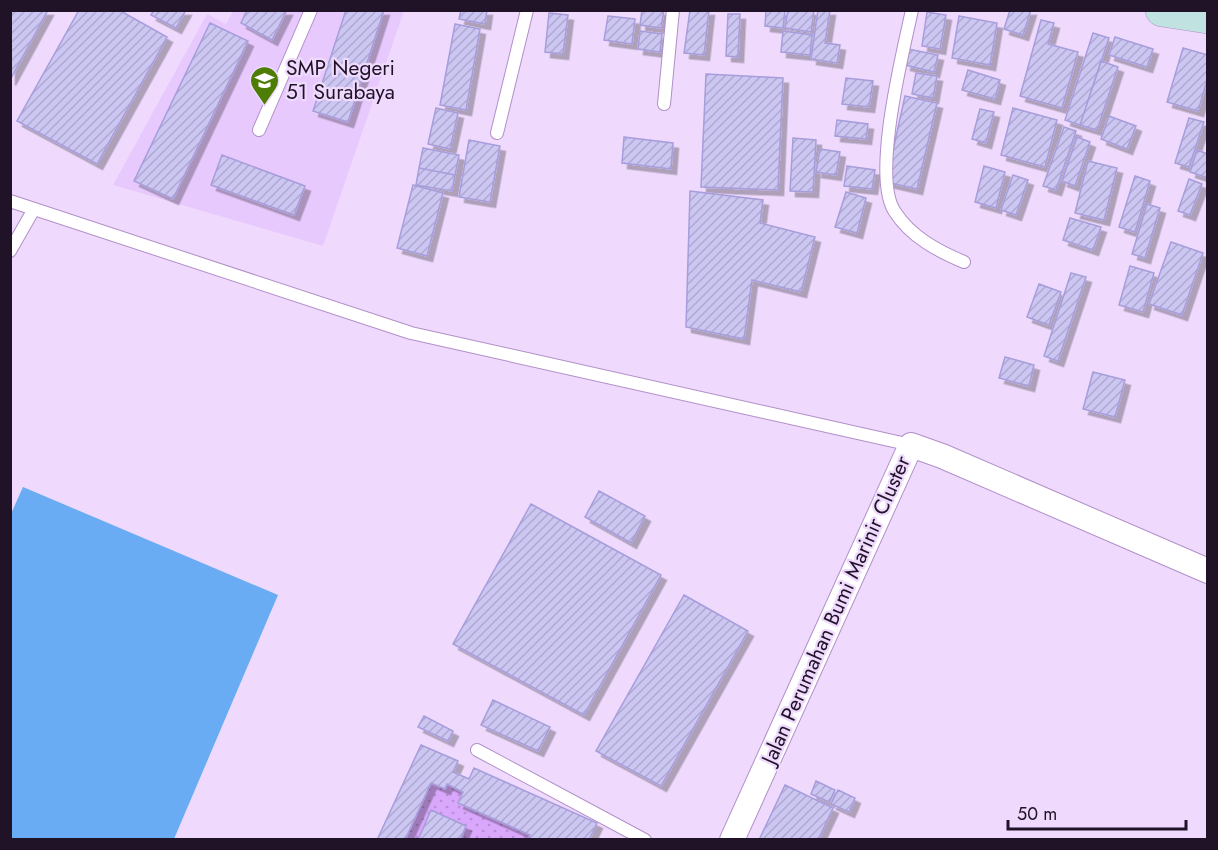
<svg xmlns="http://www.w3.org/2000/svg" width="1218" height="850" font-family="Jost,sans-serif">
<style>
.built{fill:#e8c9fe}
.park{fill:url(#park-dots)}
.water{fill:#6aacf3}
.building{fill:url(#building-hatch);stroke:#a69ddb;stroke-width:1.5;filter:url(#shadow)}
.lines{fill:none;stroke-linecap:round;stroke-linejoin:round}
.lane-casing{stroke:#b18fc8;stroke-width:14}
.street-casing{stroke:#b18fc8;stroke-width:26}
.secondary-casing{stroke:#b18fc8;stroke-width:34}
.lane{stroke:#fff;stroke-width:12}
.street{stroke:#fff;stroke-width:24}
.secondary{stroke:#c0e3e2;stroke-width:33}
.labels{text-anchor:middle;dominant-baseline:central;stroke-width:4.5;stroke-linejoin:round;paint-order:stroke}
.poi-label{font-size:21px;fill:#201328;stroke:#efdafe;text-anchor:start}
.street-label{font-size:21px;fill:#201328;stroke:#efdafe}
</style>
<defs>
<pattern id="park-dots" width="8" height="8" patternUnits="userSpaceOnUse" patternTransform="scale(1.5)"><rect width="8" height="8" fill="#d9a7fc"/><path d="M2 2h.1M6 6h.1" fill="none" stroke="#ba8fd8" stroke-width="1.8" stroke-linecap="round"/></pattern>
<pattern id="building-hatch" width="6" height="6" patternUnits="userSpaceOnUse" patternTransform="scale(1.5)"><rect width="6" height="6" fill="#ccc6f2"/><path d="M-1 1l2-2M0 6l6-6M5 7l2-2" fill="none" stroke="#afa9d0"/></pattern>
<filter id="shadow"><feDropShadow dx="5.5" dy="5.5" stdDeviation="0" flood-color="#0004"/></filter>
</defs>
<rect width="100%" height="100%" fill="#efdafe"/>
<!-- built -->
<path class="built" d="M233,11H404L323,246L113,185L207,14L226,24Z"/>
<!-- park -->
<path class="park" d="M431,783L445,789L447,784L463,792L458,803L530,835L529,839H460L466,826L432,811L418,839L405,840Z"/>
<!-- water -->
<path class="water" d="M23,487L278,595L174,839H11L10,516Z"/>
<!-- building -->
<path class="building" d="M10,10H48L10,80Z
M79,10H119L167,37L97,164L17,121Z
M154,10H186L176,28L151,15Z
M247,10H287L272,40L241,23Z
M346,10H384L348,122L313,111Z
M461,10H487L485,24L459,19Z
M642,10H664L661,28L640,25Z
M690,10H709L704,55L684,53Z
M766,10H785L783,28L765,26Z
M788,10H814L811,32L785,28Z
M818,10H830L825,43L840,45L837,63L811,59Z
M1010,10H1031L1023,35L1004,29Z
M927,12L946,15L940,49L922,46Z
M549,13L568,15L563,54L545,52Z
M728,14H740L738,57L726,56Z
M608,16L635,19L632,44L604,40Z
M959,16L997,23L990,65L952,58Z
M1041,20L1054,23L1048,44L1078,52L1062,108L1020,96Z
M210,23L248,41L173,199L134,181Z
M455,24L480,29L466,110L440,105Z
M640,31L662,34L660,52L638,49Z
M783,31L812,35L810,55L781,52Z
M1093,33L1109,38L1080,125L1065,120Z
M1115,37L1153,49L1147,67L1109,55Z
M1183,48L1208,55V77L1198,111L1167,102Z
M908,49L938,55L934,72L905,65Z
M1101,61L1118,67L1097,130L1080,125Z
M968,70L1000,80L995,99L962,90Z
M916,73L937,76L933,98L912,94Z
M706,74L783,78L778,190L701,187Z
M846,78L873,81L869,107L842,104Z
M905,96L937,103L917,189L886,182Z
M436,108L458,113L450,149L428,144Z
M1013,108L1057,120L1045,167L1001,155Z
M980,109L994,112L986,143L972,139Z
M1109,116L1136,126L1127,149L1101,139Z
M1189,118L1204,122L1189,167L1175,163Z
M837,120L868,124L866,139L835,136Z
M1064,127L1076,131L1056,190L1043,186Z
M624,137L673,143L671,169L622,163Z
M1077,137L1090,142L1075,186L1062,181Z
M793,138L816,140L813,192L790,191Z
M469,140L500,146L490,202L459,197Z
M423,148L459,155L455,175L419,168Z
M820,149L840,152L836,175L816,172Z
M1197,150L1208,154V178L1190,172Z
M222,155L305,186L294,215L211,185Z
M1088,161L1117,168L1104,220L1075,213Z
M847,166L875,170L872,189L844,186Z
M984,166L1005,172L996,208L975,202Z
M419,168L455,175L452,191L416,185Z
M1013,175L1028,180L1016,215L1001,210Z
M1135,176L1150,181L1135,232L1119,227Z
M1189,179L1202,184L1190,215L1178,211Z
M413,185L443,193L427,256L397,248Z
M690,191L763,200L760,223L815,237L801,292L752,280L744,339L686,327Z
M846,192L866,198L857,233L835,227Z
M1147,204L1160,208L1145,258L1132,254Z
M1070,218L1101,227L1093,250L1063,240Z
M1171,242L1203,253L1182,315L1149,304Z
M1130,266L1154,273L1143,312L1119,305Z
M1071,273L1086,277L1058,361L1044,356Z
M1039,284L1061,292L1049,325L1027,317Z
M1005,357L1034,365L1029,386L999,378Z
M1093,372L1125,380L1115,417L1083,409Z
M599,491L645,516L631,543L585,517Z
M531,504L661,575L584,715L453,644Z
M684,595L748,631L661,786L596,751Z
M493,700L550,727L538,751L481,725Z
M424,716L453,731L448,741L418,727Z
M421,745L458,761L453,772L469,779L474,768L597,823L589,840H529L530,835L458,803L463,792L447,784L445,789L431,783L405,840H377Z
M816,781L835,790L829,802L811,794Z
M785,785L833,808L818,840H759Z
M838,790L855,798L849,812L831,804Z
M431,810L466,826L460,840H418Z"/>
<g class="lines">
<defs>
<path id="lane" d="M912,10C903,52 871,178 895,212C911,237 938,251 964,262
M664,104L673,10
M259,130L311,10
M497,133L527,10
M10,201L411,333L911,445
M10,251L34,209
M477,750L645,840"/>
<path id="street" d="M732,840L911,445L942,456L1208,571"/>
<path id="secondary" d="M1162,10L1208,17"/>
</defs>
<!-- lane casing -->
<use href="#lane" class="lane-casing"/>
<!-- street casing -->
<use href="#street" class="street-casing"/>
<!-- secondary casing -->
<use href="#secondary" class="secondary-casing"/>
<!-- lane -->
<use href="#lane" class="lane"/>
<!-- street -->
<use href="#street" class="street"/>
<!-- secondary -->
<use href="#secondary" class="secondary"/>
</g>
<!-- icons -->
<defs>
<symbol id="school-pin" viewBox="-11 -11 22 30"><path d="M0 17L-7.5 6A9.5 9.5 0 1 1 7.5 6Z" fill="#4e7d05" stroke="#efdafe"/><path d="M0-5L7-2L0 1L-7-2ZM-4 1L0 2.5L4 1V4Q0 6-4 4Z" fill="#fff"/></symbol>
</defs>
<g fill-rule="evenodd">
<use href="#school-pin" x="248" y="64" width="33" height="45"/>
</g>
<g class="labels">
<!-- poi labels -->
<g class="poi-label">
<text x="286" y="68">SMP Negeri<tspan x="286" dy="24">51 Surabaya</tspan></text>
</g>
<!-- street labels -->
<g class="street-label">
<text transform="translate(836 610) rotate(-66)">Jalan Perumahan Bumi Marinir Cluster</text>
</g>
</g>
<!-- border -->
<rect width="1218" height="850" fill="none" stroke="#201328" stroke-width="24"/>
<!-- scale -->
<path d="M1008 820v9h178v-9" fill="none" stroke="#201328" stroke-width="3"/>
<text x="1017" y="820" font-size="18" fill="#201328" stroke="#efdafe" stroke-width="4.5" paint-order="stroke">50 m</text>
</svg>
